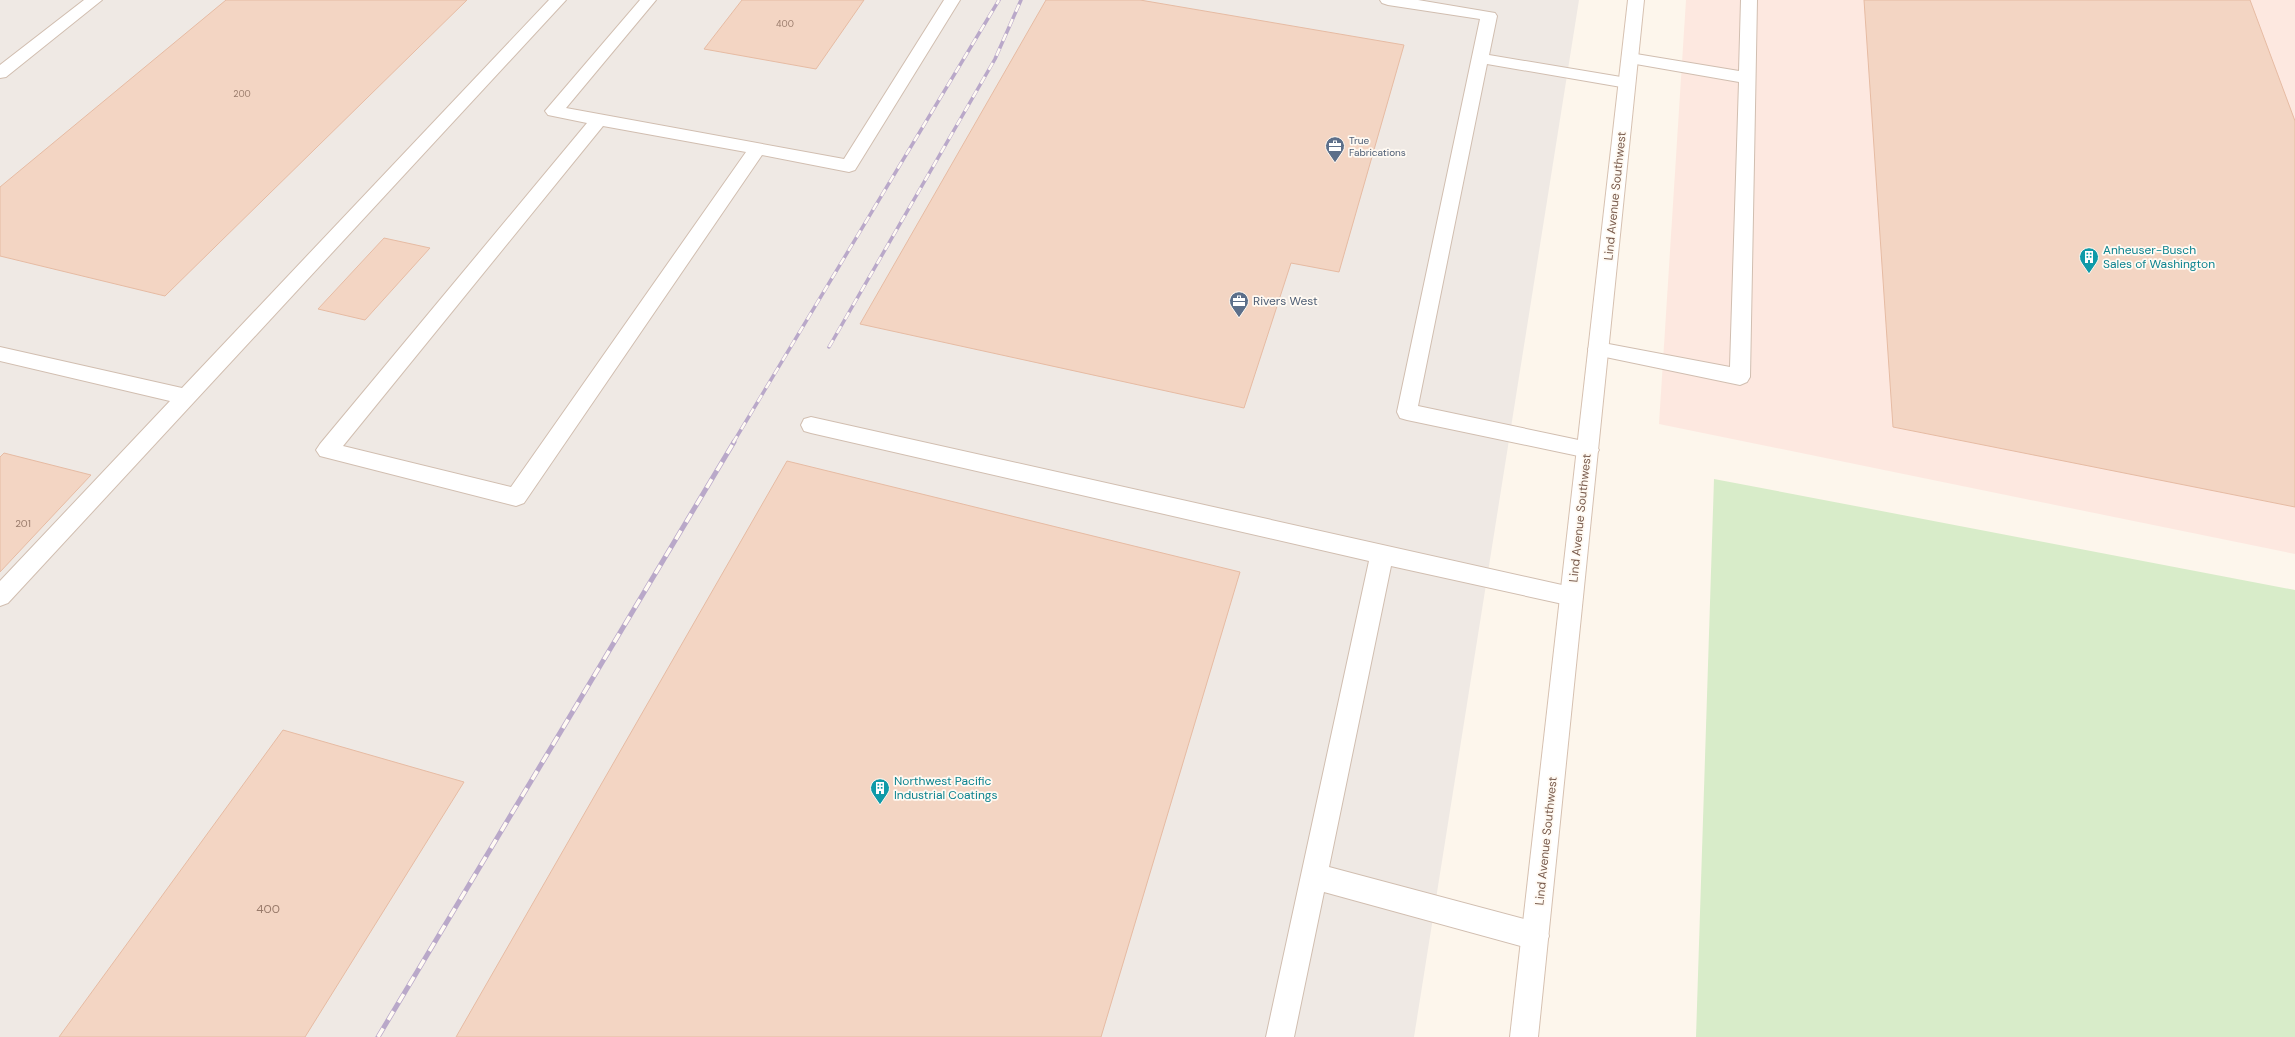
<svg xmlns="http://www.w3.org/2000/svg" width="2295" height="1037" font-family="'DM Sans',sans-serif">
<style>
.commercial{fill:#fde8e0}
.industrial{fill:#efe9e4}
.green{fill:#d8ecc9}
.building{fill:#f3d5c3;stroke:#e6bba3}
.lines{fill:none;stroke-linecap:round;stroke-linejoin:round}
.lane-casing{stroke:#d1beb0;stroke-width:2}
.secondary-casing{stroke:#d6c0b0;stroke-width:2}
.lane{fill:#fff;fill-rule:evenodd}
.secondary{fill:#fff;fill-rule:evenodd}
.rail-far1-casing{stroke:#b9a8c9;stroke-width:3.5}
.rail-casing{stroke:#b9a8c9;stroke-width:5}
.rail-far1{stroke:#fffaf3;stroke-width:2.5;stroke-dasharray:8;stroke-linecap:butt}
.rail{stroke:#fffaf3;stroke-width:3.5;stroke-dasharray:10;stroke-linecap:butt}
.labels{text-anchor:middle;dominant-baseline:central;stroke-width:3.5;stroke-linejoin:round;paint-order:stroke}
.far-number-label{font-size:9px;fill:#987a6a}
.far-service-label{font-size:10px;fill:#4e5e75;stroke:#fffaf3;text-anchor:start}
.number-label{font-size:10px;fill:#987a6a}
.street-label{font-size:12px;fill:#7a5c4d;stroke:#fffaf3}
.culture-label{font-size:12px;fill:#0d838f;stroke:#fffaf3;text-anchor:start}
.service-label{font-size:12px;fill:#4e5e75;stroke:#fffaf3;text-anchor:start}
.near-number-label{font-size:12px;fill:#987a6a}
</style>
<rect width="100%" height="100%" fill="#fdf6ec"/>
<!-- commercial -->
<path class="commercial" d="M1686,0H2295V554L1659,424Z"/>
<!-- industrial -->
<path class="industrial" d="M0,0H1579L1414,1037H0Z"/>
<!-- green -->
<path class="green" d="M1714,479L2295,590V1037H1696Z"/>
<!-- building -->
<path class="building" d="M226,0H467L165,296L0,256V187Z
M742,0H864L816,69L704,49Z
M1046,0H1140L1404,45L1339,272L1291,263L1244,408L860,324Z
M1864,0H2250L2295,121V507L1893,427Z
M384,238L430,248L365,320L318,309Z
M4,453L91,475L0,572V457Z
M787,461L1240,572L1101,1037H456Z
M283,730L464,782L305,1037H59Z"/>
<g class="lines">
<defs>
<path id="lane" d="M84,0H102L6,77L0,78V65Z
M549,0H566L8,603L0,606V581L170,401L0,361V347L182,388Z
M640,0H656L566,108L844,159L944,0H960L855,170L849,172L762,155L524,503L516,506L320,456L316,450L320,444L587,123L548,115L545,111ZM603,126L746,152L511,487L343,446Z
M1380,0H1418L1495,13L1497,16L1489,55L1633,79L1635,83L1633,87L1627,88L1487,64L1418,406L1588,442L1595,444L1599,450L1595,456L1588,458L1407,420L1400,418L1397,412L1480,19L1388,5L1382,3Z
M1741,0H1757L1750,377L1747,382L1740,385L1591,354L1588,349L1591,344L1598,342L1730,367L1739,82L1630,63L1624,62L1622,58L1624,54L1630,53L1739,71Z
M811,417L1580,589L1583,596L1580,603L1572,606L1391,566L1329,867L1535,922L1545,926L1549,936L1545,946L1535,950L1324,892L1294,1037H1266L1369,561L811,433L804,431L801,425L804,419Z"/>
<path id="secondary" d="M1628,0H1644L1538,1037H1510Z"/>
</defs>
<!-- lane casing -->
<use href="#lane" class="lane-casing"/>
<!-- secondary casing -->
<use href="#secondary" class="secondary-casing"/>
<!-- lane -->
<use href="#lane" class="lane"/>
<!-- secondary -->
<use href="#secondary" class="secondary"/>
<defs>
<path id="rail-far1" d="M829,347L995,59L1021,0
M733,443L999,0"/>
<path id="rail" d="M378,1037L734,442"/>
</defs>
<!-- rail-far1 casing -->
<use href="#rail-far1" class="rail-far1-casing"/>
<!-- rail casing -->
<use href="#rail" class="rail-casing"/>
<!-- rail-far1 -->
<use href="#rail-far1" class="rail-far1"/>
<!-- rail -->
<use href="#rail" class="rail"/>
</g>
<!-- icons -->
<defs>
<symbol id="office-pin" viewBox="-11 -11 22 30"><path d="M0 17L-7.5 6A9.5 9.5 0 1 1 7.5 6Z" fill="#5c6f8a" stroke="#fffaf3"/><path d="M-6-3h4V-5.5h4V-3h4V5H-6ZM-1-4.5V-3h2v-1.5ZM-6 0V1H6V0Z" fill="#fff"/></symbol>
<symbol id="building-pin" viewBox="-11 -11 22 30"><path d="M0 17L-7.5 6A9.5 9.5 0 1 1 7.5 6Z" fill="#0f9aa8" stroke="#fffaf3"/><path d="M-4-6H4V6H1V3H-1V6H-4ZM-2.5-4.3h1.7v1.8h-1.7ZM.8-4.3h1.7v1.8H.8ZM-2.5-1h1.7V.8h-1.7ZM.8-1h1.7V.8H.8Z" fill="#fff"/></symbol>
</defs>
<g fill-rule="evenodd">
<use href="#office-pin" x="1324" y="135" width="22" height="30"/>
<use href="#building-pin" x="2078" y="246" width="22" height="30"/>
<use href="#office-pin" x="1228" y="290" width="22" height="30"/>
<use href="#building-pin" x="869" y="777" width="22" height="30"/>
</g>
<g class="labels">
<!-- far-number labels -->
<g class="far-number-label">
<text x="785" y="24">400</text>
<text x="242" y="94">200</text>
</g>
<!-- far-service labels -->
<g class="far-service-label">
<text x="1349" y="140">True<tspan x="1349" dy="12">Fabrications</tspan></text>
</g>
<!-- number labels -->
<g class="number-label">
<text x="23" y="523">201</text>
</g>
<!-- street labels -->
<g class="street-label">
<text transform="translate(1615 196) rotate(-84)">Lind Avenue Southwest</text>
<text transform="translate(1580 518) rotate(-84)">Lind Avenue Southwest</text>
<text transform="translate(1546 841) rotate(-84)">Lind Avenue Southwest</text>
</g>
<!-- culture labels -->
<g class="culture-label">
<text x="2103" y="250">Anheuser-Busch<tspan x="2103" dy="14">Sales of Washington</tspan></text>
<text x="894" y="781">Northwest Pacific<tspan x="894" dy="14">Industrial Coatings</tspan></text>
</g>
<!-- service labels -->
<g class="service-label">
<text x="1253" y="301">Rivers West</text>
</g>
<!-- near-number labels -->
<g class="near-number-label">
<text x="268" y="909">400</text>
</g>
</g>
</svg>
